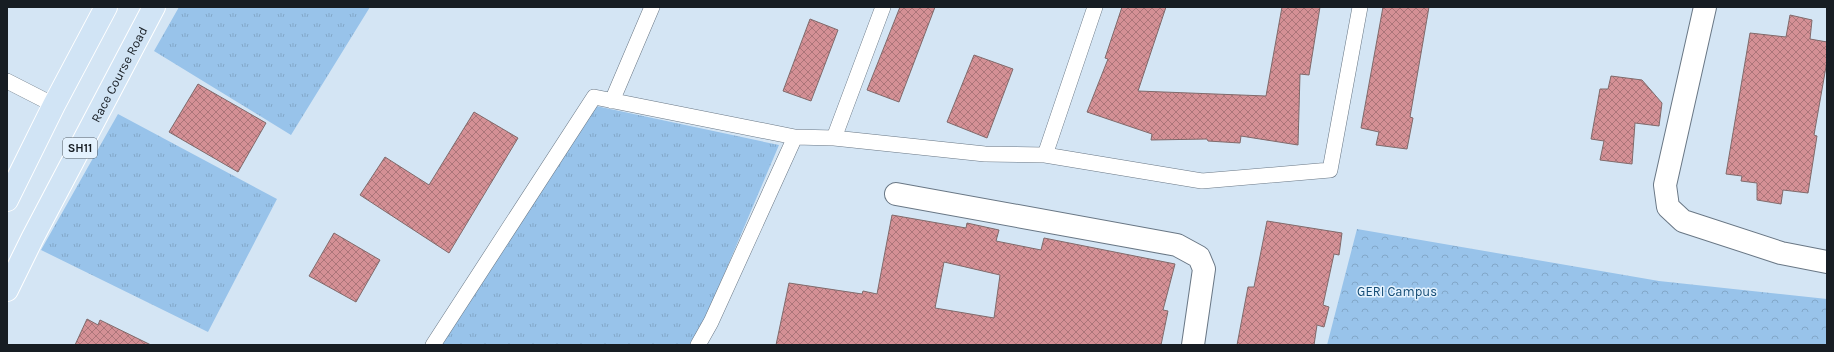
<svg xmlns="http://www.w3.org/2000/svg" width="1834" height="352" font-family="Karla,sans-serif">
<style>
.grass{fill:url(#grass-tufts)}
.forest{fill:url(#forest-crowns)}
.building{fill:url(#building-cross-hatch);stroke:#806a6b;fill-rule:evenodd}
.lines{fill:none;stroke-linecap:round;stroke-linejoin:round}
.service-casing{stroke:#697785;stroke-width:16}
.minor-casing{stroke:#697785;stroke-width:24}
.primary-casing{stroke:#fff;stroke-width:24}
.service{stroke:#fff;stroke-width:15}
.minor{stroke:#fff;stroke-width:22}
.primary{stroke:#d1e4f5;stroke-width:22}
.labels{text-anchor:middle;dominant-baseline:central;stroke-width:3;stroke-linejoin:round;paint-order:stroke}
.shield{fill:#e4f2fe;stroke:#545d65;stroke-width:1}
.shield-label{font-size:12px;font-weight:bold;fill:#171d23}
.street-label{font-size:13px;fill:#171d23;stroke:#e4f2fe}
.park-label{font-size:13px;fill:#114a74;stroke:#e4f2fe}
</style>
<defs>
<pattern id="grass-tufts" width="24" height="20" patternUnits="userSpaceOnUse"><rect width="24" height="20" fill="#98c3ea"/><path d="M3 7l-1-3M5 7V3M7 7l1-3M15 17l-1-3M17 17v-4M19 17l1-3" fill="none" stroke="#82a7c8"/></pattern>
<pattern id="forest-crowns" width="20" height="18" patternUnits="userSpaceOnUse"><rect width="20" height="18" fill="#98c3ea"/><path d="M2 6a3 3 0 1 1 6 0M12 15a3 3 0 1 1 6 0" fill="none" stroke="#82a7c8"/></pattern>
<pattern id="building-cross-hatch" width="8" height="8" patternUnits="userSpaceOnUse"><rect width="8" height="8" fill="#d49095"/><path d="M0 0l8 8M0 8l8-8" fill="none" stroke="#ab7579"/></pattern>
</defs>
<rect width="100%" height="100%" fill="#d4e5f4"/>
<!-- grass -->
<path class="grass" d="M179,7H370L291,135L154,51Z
M596,106L779,145L706,317L691,345H440Z
M118,114L277,199L208,332L41,250Z"/>
<!-- forest -->
<path class="forest" d="M1357,229L1659,281L1827,299V345H1327Z"/>
<!-- building -->
<path class="building" d="M900,7H935L899,102L867,90Z
M1122,7H1166L1138,91L1266,96L1282,7H1320L1309,75L1300,74L1298,145L1241,136L1240,143L1208,141L1207,139L1151,140L1152,134L1087,112L1108,59L1105,58Z
M1383,7H1429L1410,117L1413,118L1407,149L1376,145L1379,132L1361,128Z
M1790,15L1812,20L1810,39L1827,42V61L1814,135L1817,136L1808,193L1783,190L1781,204L1757,200V183L1741,181L1742,176L1726,174L1750,33L1786,37Z
M810,19L838,30L811,101L783,91Z
M974,55L1013,69L987,138L947,122Z
M1611,76L1642,80L1662,103L1659,126L1635,123L1632,164L1600,160L1604,141L1591,139L1600,89H1608Z
M198,84L266,123L238,172L169,132Z
M474,112L518,138L449,253L360,195L385,157L429,185Z
M892,215L966,228L967,223L999,230L996,241L1041,250L1044,238L1175,264L1163,310L1168,311L1161,345H776L789,283L862,294L863,291L877,294ZM944,262L1000,275L994,318L935,308Z
M1267,221L1342,233L1339,255L1334,254L1323,305L1329,307L1324,327L1317,325L1314,345H1237L1248,287H1254Z
M334,233L380,260L356,302L309,276Z
M87,319L98,325L100,320L151,345H75Z"/>
<g class="lines">
<defs>
<path id="service" d="M7,81L54,105
M612,101L652,7
M834,138L883,7
M1045,155L1095,7
M433,345L594,97L795,137L834,138L985,154L1045,155L1202,181L1330,170L1360,7
M698,345L711,322L795,137"/>
<path id="minor" d="M1705,7L1665,185L1668,207L1683,221L1781,253L1827,262
M896,194L1177,245L1199,257L1204,269L1193,345"/>
<g id="primary">
<path d="M7,200L54,105L106,7"/>
<path id="s1" d="M7,290L33,237L154,7"/>
</g>
</defs>
<!-- service casing -->
<use href="#service" class="service-casing"/>
<!-- minor casing -->
<use href="#minor" class="minor-casing"/>
<!-- primary casing -->
<use href="#primary" class="primary-casing"/>
<!-- service -->
<use href="#service" class="service"/>
<!-- minor -->
<use href="#minor" class="minor"/>
<!-- primary -->
<use href="#primary" class="primary"/>
</g>
<g class="labels">
<!-- shield labels -->
<rect class="shield" x="63" y="138" width="34" height="20" rx="3"/>
<g class="shield-label">
<text x="80" y="148">SH11</text>
</g>
<!-- street labels -->
<g class="street-label">
<text stroke="none"><textPath href="#s1" startOffset="243">Race Course Road</textPath></text>
</g>
<!-- park labels -->
<g class="park-label">
<text x="1397" y="291">GERI Campus</text>
</g>
</g>
<!-- border -->
<rect width="1834" height="352" fill="none" stroke="#171d23" stroke-width="16"/>
</svg>
